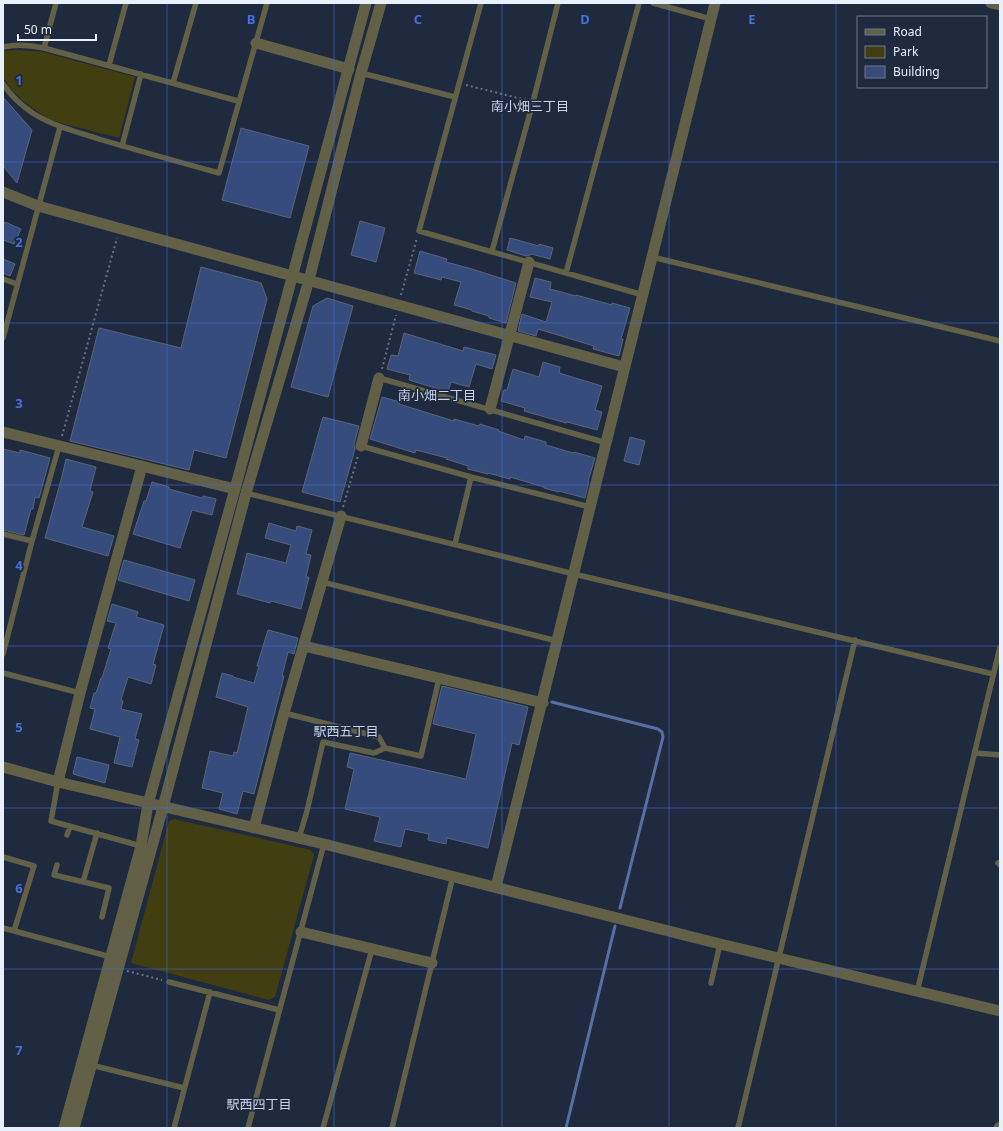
<svg xmlns="http://www.w3.org/2000/svg" width="1003" height="1131" font-family="'Noto Sans','Noto Sans JP',sans-serif">
<style>
.green{fill:#413f12}
.lines{fill:none;stroke-linecap:round;stroke-linejoin:round}
.stream{stroke:#5670a3;stroke-width:3}
.building{fill:#354c7c;stroke:#58647b}
.path{stroke:#677082;stroke-width:2;stroke-dasharray:2 3;stroke-linecap:butt}
.service{stroke:#626147;stroke-width:5.5}
.minor{stroke:#626147;stroke-width:11}
.tertiary{stroke:#626147;stroke-width:11}
.grid{fill:none;stroke:#466edf;stroke-width:1;stroke-opacity:0.55}
.labels{text-anchor:middle;dominant-baseline:central;stroke-width:3.5;stroke-linejoin:round;paint-order:stroke}
.neighbourhood-label{font-size:13px;fill:#c6d4ef;stroke:#202a3e}
.grid-label{font-size:13px;text-anchor:middle;font-weight:bold;fill:#466edf;stroke:#202a3e;stroke-width:3.5;stroke-linejoin:round;paint-order:stroke}
</style>
<rect width="100%" height="100%" fill="#202a3e"/>
<!-- green -->
<path class="green" d="M15,50L43,52L135,77L119,138L61,123L47,118L34,109L22,100L11,89L3,78V51Z
M174,819L311,850L314,855L275,997L269,1000L131,963L169,821Z"/>
<g class="lines">
<!-- stream -->
<path class="stream" d="M552,702L658,729L662,732L663,737L620,908
M566,1128L615,926"/>
</g>
<!-- building -->
<path class="building" d="M3,97L32,130L17,183L3,166Z
M241,128L309,146L290,218L222,200Z
M360,221L385,228L376,262L351,255Z
M5,222L21,229L14,244L3,240V226Z
M510,238L539,246V244L553,248L550,259L531,254L530,255L526,256L507,250Z
M420,251L447,259L446,262L472,269L516,283L506,323L489,318V316L472,311V310L454,305L461,282L442,277L441,280L414,273Z
M3,259L15,264L10,276L3,273Z
M201,267L261,283L267,299L226,458L194,450L189,470L70,441L99,328L181,348Z
M535,278L551,282L550,289L576,296V295L612,305V303L630,308L621,339H623L619,356L593,349L594,346L538,329L536,336L518,331L522,314L546,322L552,302L530,297Z
M327,298L353,306L328,397L291,387L313,306Z
M404,333L463,351L464,347L496,355L492,369L476,364L469,387L451,382L448,392L409,380L410,375L387,369L391,355L398,356Z
M543,362L560,367L559,373L602,386L595,410L602,412L597,430L567,422L566,423L524,411L525,408L501,401L504,390H507L513,369L539,377Z
M382,397L400,402L399,404L454,421V419L479,426L480,424L499,430L498,431L524,440L525,436L546,442V445L573,453L574,452L595,458L588,481H589L585,498L559,491V492L544,488V487L510,477V479L488,473V474L468,469V466L446,459L447,458L416,450L415,453L370,439Z
M323,417L359,426L354,444L355,449L340,502L302,492Z
M630,437L645,441L639,465L624,461Z
M3,449L20,453V450L50,458L39,498L35,497L33,509H31L24,535L3,530Z
M66,459L96,467L90,491L93,492L82,527L114,536L108,556L45,538L62,476Z
M152,482L169,487V489L202,498L203,496L216,499L212,515L192,510L180,548L133,534L144,501H146Z
M269,523L296,531L297,526L312,530L306,554L311,555L306,577H309L301,609L271,601L270,603L237,594L247,553L286,563L291,545L265,538Z
M124,560L195,580L189,601L118,580Z
M112,604L138,612L136,617L164,625L153,664L156,665L151,684L128,677L121,700L123,701L121,709L142,714L135,739L139,740L132,767L114,763L120,737L90,729L95,709L90,708L94,693H96L101,678H102L111,649L108,648L116,623L107,621Z
M268,630L298,638L294,654L288,652L282,676H284L254,794L243,791L237,814L219,809L223,793L202,788L210,751L233,756L234,752L237,753L248,707L216,697L222,673L233,676V677L254,683L259,666H257Z
M442,686L528,707L519,745L512,743L488,848L447,838L446,844L428,840L429,834L405,829L401,847L374,841L380,817L345,809L354,769L347,767L350,753L466,779L476,734L433,724Z
M77,757L109,765L105,783L73,774Z"/>
<g class="lines">
<!-- path -->
<path class="path" d="M466,85L526,100
M401,295L417,238
M382,369L396,315
M62,436L117,238
M343,507L358,456
M127,971L162,980"/>
<!-- service -->
<path class="service" d="M481,3L419,231L643,295
M653,3L711,19
M3,47C17,44 30,45 44,48L238,101
M44,48L56,3
M109,65L126,3
M361,73L455,97
M173,83L196,3
M3,84C11,96 22,106 34,114C54,126 77,132 99,139C139,151 179,162 219,173L267,3
M122,146L141,74
M492,251L533,102L558,3
M652,257L1000,341
M566,273L639,3
M3,279L17,284
M3,338L60,127
M379,378L607,443
M361,446L471,477L590,507
M246,493L574,574L993,674
M3,534L32,541
M455,544L471,477
M322,582L557,641
M3,654L32,541L59,446
M3,673L80,693
M284,713L379,737L385,748
M975,753L1000,755
M58,782L51,821L141,846
M67,835L70,826
M299,838L307,811L323,742L374,753L385,748L421,756L439,679
M3,857L34,866L14,931
M998,863L1000,865
M57,865L54,875L109,888L102,917
M83,882L97,833
M3,928L111,957
M169,982L279,1010
M711,983L720,944
M917,992L1000,647
M91,1065L184,1088
M174,1128L210,992
M248,1128C273,1033 299,939 324,844
M323,1128L372,949
M392,1128L453,876
M738,1128L855,640"/>
<!-- minor -->
<path class="minor" d="M256,43L349,69
M3,192L38,206L624,367
M490,409L529,262
M3,432L235,489
M361,446L379,378
M304,646L543,703
M3,767L58,782L324,844L720,944L1000,1011
M58,782L80,693L142,466
M254,828L284,713L341,516
M496,887L715,3
M301,932L432,963
M999,1128L1000,1127"/>
<!-- tertiary -->
<path class="tertiary" d="M991,3L1000,5
M64,1128L141,846L148,804L235,489L366,3
M74,1128L163,807L246,493L309,280L361,73L381,3"/>
</g>
<!-- grid -->
<path class="grid" d="M167,3V1128M334,3V1128M502,3V1128M669,3V1128M836,3V1128M3,162H1000M3,323H1000M3,485H1000M3,646H1000M3,808H1000M3,969H1000"/>
<g class="labels">
<!-- neighbourhood labels -->
<g class="neighbourhood-label">
<text x="530" y="106">南小畑三丁目</text>
<text x="437" y="395">南小畑二丁目</text>
<text x="346" y="731">駅西五丁目</text>
<text x="259" y="1104">駅西四丁目</text>
</g>
</g>
<g class="grid-label">
<text x="251" y="24">B</text>
<text x="418" y="24">C</text>
<text x="585" y="24">D</text>
<text x="752" y="24">E</text>
<text x="19" y="85">1</text>
<text x="19" y="247">2</text>
<text x="19" y="408">3</text>
<text x="19" y="570">4</text>
<text x="19" y="732">5</text>
<text x="19" y="893">6</text>
<text x="19" y="1055">7</text>
</g>
<!-- border -->
<rect width="1003" height="1131" fill="none" stroke="#e8effd" stroke-width="8"/>
<!-- legend -->
<rect x="857" y="16" width="130" height="72" fill="#202a3e" stroke="#70798a"/>
<rect x="865" y="29" width="20" height="6" fill="#626147" stroke="#70798a"/>
<text x="893" y="36" font-size="12" fill="#e8effd">Road</text>
<rect x="865" y="46" width="20" height="12" fill="#413f12" stroke="#70798a"/>
<text x="893" y="56" font-size="12" fill="#e8effd">Park</text>
<rect x="865" y="66" width="20" height="12" fill="#354c7c" stroke="#70798a"/>
<text x="893" y="76" font-size="12" fill="#e8effd">Building</text>
<!-- scale -->
<path d="M18 34v6h78v-6" fill="none" stroke="#e8effd" stroke-width="2"/>
<text x="24" y="34" font-size="12" fill="#e8effd" stroke="#202a3e" stroke-width="3" paint-order="stroke">50 m</text>
</svg>
